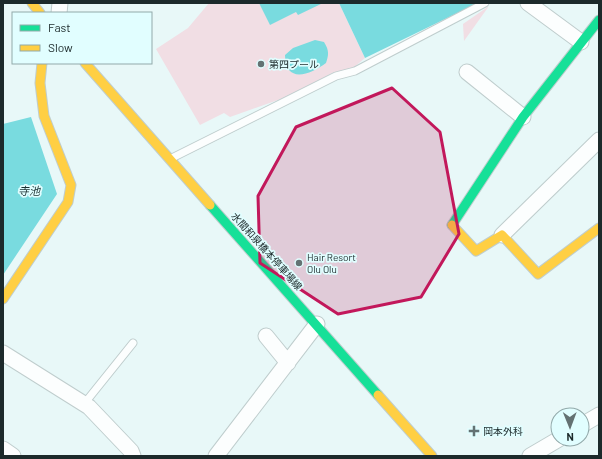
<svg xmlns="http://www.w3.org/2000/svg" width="602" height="459" font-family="Barlow,'Noto Sans JP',sans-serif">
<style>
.green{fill:#f1dee4}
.water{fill:#79dbdf}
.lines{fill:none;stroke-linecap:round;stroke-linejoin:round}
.lane-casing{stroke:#bfcdcd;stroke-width:9}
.street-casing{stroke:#bfcdcd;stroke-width:17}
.fast-casing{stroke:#bfcdcd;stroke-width:11}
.slow-casing{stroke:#bfcdcd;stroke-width:11}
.lane{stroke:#fcfefe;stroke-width:7}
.street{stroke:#fcfefe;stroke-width:15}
.fast{stroke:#16e098;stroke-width:9}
.slow{stroke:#ffcf43;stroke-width:9}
.marked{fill:#c2185b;fill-opacity:0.2;stroke:#c2185b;stroke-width:3;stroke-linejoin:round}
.poi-dot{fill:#637273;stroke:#e1feff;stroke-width:1.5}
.labels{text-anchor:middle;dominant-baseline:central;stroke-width:3.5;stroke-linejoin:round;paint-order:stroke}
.poi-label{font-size:10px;fill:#1c2a2b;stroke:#e1feff;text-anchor:start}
.street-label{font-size:10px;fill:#1c2a2b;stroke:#e1feff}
.water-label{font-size:11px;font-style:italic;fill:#1a3031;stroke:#e1feff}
</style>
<rect width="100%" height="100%" fill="#e8f8f8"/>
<!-- green -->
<path class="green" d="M209,3H339L365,58L352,69L332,73L298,93L230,117L224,113L200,125L156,49L188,28Z
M489,6L464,41L463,24Z"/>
<!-- water -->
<path class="water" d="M259,3H323L298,15L296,12L270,25Z
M339,3H478L365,58Z
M315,40L324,42C329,50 329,54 326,63C310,75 285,84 285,55L293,48Z
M31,117L57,194L3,275V124Z"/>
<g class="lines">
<defs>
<path id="lane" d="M172,158L336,76L355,71L485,3
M84,404L133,343"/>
<path id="street" d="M528,3L581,42
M59,13L60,3
M467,72L523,117
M502,235L599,140
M266,336L288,363
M3,353L89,407L131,451L133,456
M582,425L599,415
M3,449L13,456
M216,456L317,324
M530,456L559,439"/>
<path id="fast" d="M210,205L378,395
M452,225L523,117L599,20"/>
<path id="slow" d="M32,3L40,13
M85,63L210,205
M452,225L476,251L502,235L538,274L599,228
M3,299L68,202L71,185L44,116L40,83L42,63
M378,395L432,456"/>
</defs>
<!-- lane casing -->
<use href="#lane" class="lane-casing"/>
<!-- street casing -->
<use href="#street" class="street-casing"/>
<!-- fast casing -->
<use href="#fast" class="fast-casing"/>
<!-- slow casing -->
<use href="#slow" class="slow-casing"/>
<!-- lane -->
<use href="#lane" class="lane"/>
<!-- street -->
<use href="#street" class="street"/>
<!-- fast -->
<use href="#fast" class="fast"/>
<!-- slow -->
<use href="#slow" class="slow"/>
</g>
<!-- marked area -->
<path class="marked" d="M392,88L440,132L459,234L421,297L338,314L260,263L258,196L296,127Z"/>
<!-- markers -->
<g class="poi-dot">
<circle cx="261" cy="64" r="4"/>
<circle cx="299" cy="263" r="4"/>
<path d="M472 425h4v4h4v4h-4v4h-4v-4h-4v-4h4z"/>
</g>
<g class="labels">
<!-- poi labels -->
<g class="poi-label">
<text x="269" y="64">第四プール</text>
<text x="307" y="257">Hair Resort<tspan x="307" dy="12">Olu Olu</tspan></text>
<text x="483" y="431">岡本外科</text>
</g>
<!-- street labels -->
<g class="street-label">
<text transform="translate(267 251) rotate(48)">水間和泉橋本停車場線</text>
</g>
<!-- water labels -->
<g class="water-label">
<text x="29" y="190">寺池</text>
</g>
</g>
<!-- border -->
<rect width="602" height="459" fill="none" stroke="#1c2a2b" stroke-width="8"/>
<!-- legend -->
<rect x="12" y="12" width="140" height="52" fill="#e1feff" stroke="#92a9aa"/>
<rect x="20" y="25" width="20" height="6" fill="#16e098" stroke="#92a9aa"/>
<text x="48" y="32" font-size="12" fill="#1c2a2b">Fast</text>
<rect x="20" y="45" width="20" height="6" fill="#ffcf43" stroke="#92a9aa"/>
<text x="48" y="52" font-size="12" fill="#1c2a2b">Slow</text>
<!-- north arrow -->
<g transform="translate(570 427) rotate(179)"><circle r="19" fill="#e1feff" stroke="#92a9aa"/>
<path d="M0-3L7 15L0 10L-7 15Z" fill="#637273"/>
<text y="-6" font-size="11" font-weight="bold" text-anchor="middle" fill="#1c2a2b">N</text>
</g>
</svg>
